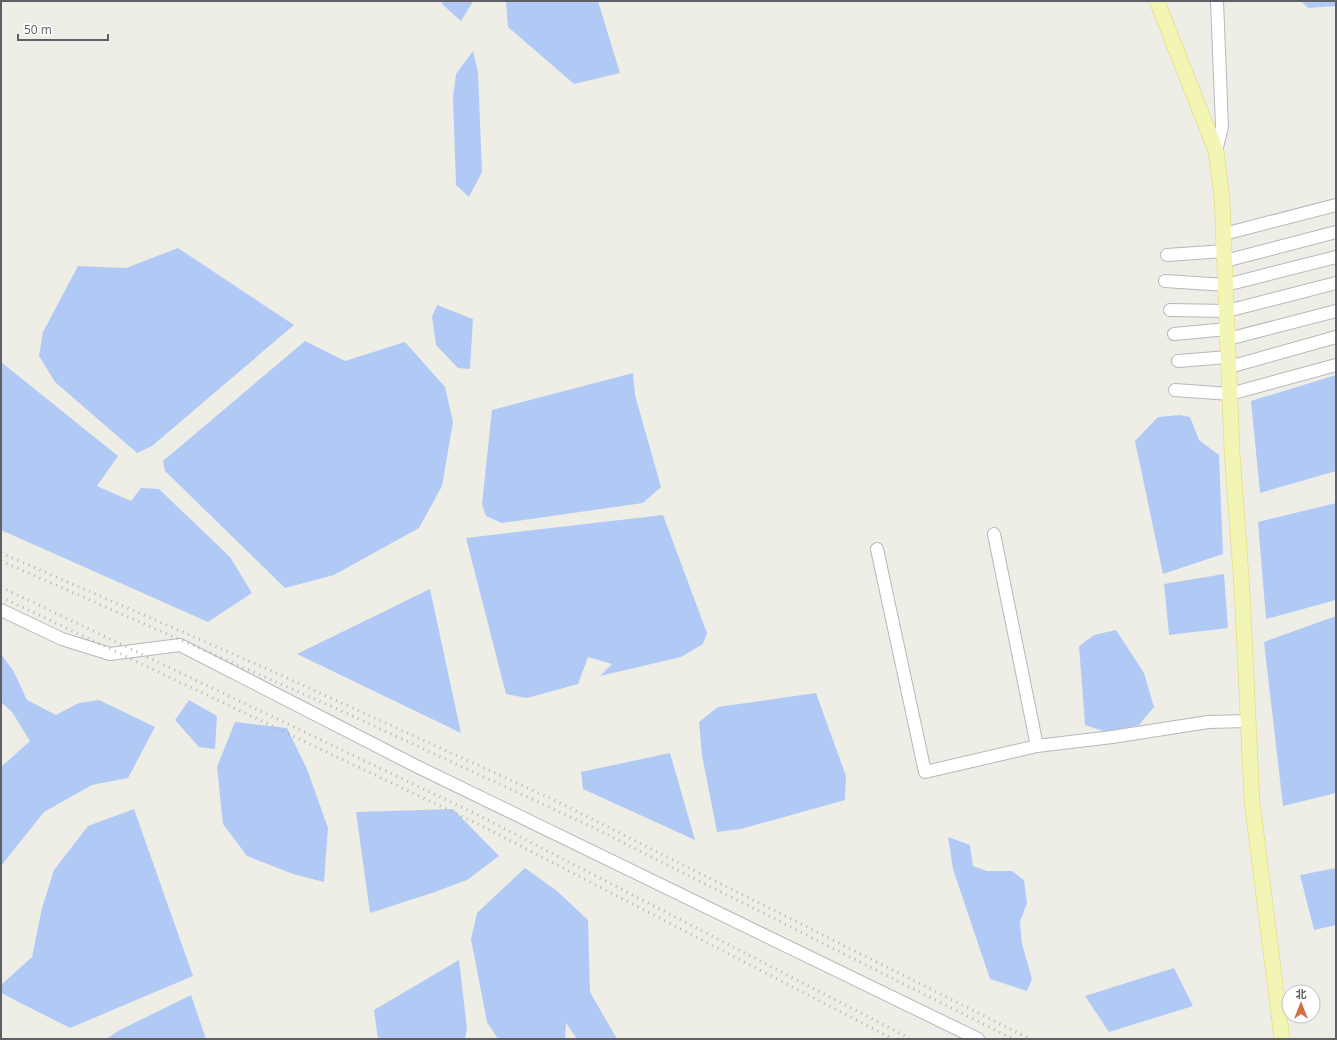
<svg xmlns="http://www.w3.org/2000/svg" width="1337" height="1040" font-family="'Open Sans','Noto Sans SC',sans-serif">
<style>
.water{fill:#b1caf5}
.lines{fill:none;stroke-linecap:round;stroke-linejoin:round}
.minor-casing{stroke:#b7b7bc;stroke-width:14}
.major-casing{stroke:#e0d66e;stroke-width:16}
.minor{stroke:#fff;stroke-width:12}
.major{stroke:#f3f5b5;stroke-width:15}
.rail{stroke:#b4b4b5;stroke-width:3;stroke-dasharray:1 5;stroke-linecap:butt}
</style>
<rect width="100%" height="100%" fill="#eeeee7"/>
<!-- water -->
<path class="water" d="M441,1H472V3L461,21L443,5Z
M506,1H598L620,73L574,84L508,27Z
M1301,1H1336V6L1308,8Z
M473,51L478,72L482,172L469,197L456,185L453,98L456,74Z
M178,248L294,325L152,446L137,453L55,382L39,356L43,332L78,266L126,268Z
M437,305L473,319L470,369L458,368L436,345L432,317Z
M305,341L345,361L405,342L445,387L453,422L442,486L419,528L334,575L285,588L165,471L163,461Z
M1,362L118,456L97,486L131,501L141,488L159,489L230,557L252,593L208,622L1,530Z
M633,373L635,395L661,487L643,503L502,523L486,516L482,504L492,410Z
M1336,375V471L1260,493L1251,401Z
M1180,415L1190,417L1199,440L1219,455L1223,554L1163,574L1135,441L1158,417Z
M1336,503V600L1266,619L1258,522Z
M663,515L707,633L703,644L681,657L600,676L612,664L588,657L578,684L527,698L506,694L466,538Z
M1224,574L1228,628L1169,635L1164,584Z
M430,589L461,733L297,654Z
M1336,616V793L1283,806L1264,642Z
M1116,630L1144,673L1154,707L1139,725L1107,732L1085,725L1079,646L1094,635Z
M1,654L14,672L27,700L56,715L79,703L99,700L155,727L128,778L92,785L44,812L1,866V767L30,741L12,712L1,702Z
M816,693L846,776L845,800L741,829L717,832L702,755L699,722L718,707Z
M189,700L217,716L215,749L199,747L175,720Z
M235,722L287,728L307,769L328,828L324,882L293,874L247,856L223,824L217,767Z
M670,753L695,840L583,789L581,772Z
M134,809L193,976L70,1028L1,993V985L32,957L42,908L54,870L88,826Z
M453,809L499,856L467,880L432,893L370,913L356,812Z
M948,837L970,845L973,866L987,871H1012L1024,880L1027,903L1020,922L1022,944L1032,979L1027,991L990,979L953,869Z
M525,868L557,891L588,920L590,992L617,1039H577L566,1023L565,1039H498L487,1022L471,939L477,913Z
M1336,868V925L1314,930L1300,875Z
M459,960L467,1028L465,1039H378L374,1010Z
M1174,968L1193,1006L1109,1032L1085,996Z
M191,995L206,1039H106L120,1030Z"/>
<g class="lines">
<defs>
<path id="minor" d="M1216,151L1222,127L1217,1
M1224,234L1336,205
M1167,255L1224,251
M1225,261L1336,232
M1165,281L1226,285L1336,257
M1170,310L1227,311L1336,283
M1174,334L1227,329
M1228,339L1336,311
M1178,361L1228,357
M1229,367L1336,337
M1175,390L1230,394L1336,365
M994,534L1037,746
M877,549L925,772L1037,746L1112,737L1208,722L1248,721
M1,610L62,639L110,654L180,645L416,766L978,1039"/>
<path id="major" d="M1157,1L1216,151L1222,198L1232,451L1242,589L1252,801L1282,1039"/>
</defs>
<!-- minor casing -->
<use href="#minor" class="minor-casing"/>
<!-- major casing -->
<use href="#major" class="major-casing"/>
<!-- minor -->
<use href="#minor" class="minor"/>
<!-- major -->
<use href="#major" class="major"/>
<!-- rail -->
<path class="rail" d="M1,553L263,667L552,799L1030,1039
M1,561L333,707L592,827L1013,1039
M1,587L478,815L911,1039
M1,597L480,825L893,1039"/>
</g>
<!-- border -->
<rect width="1337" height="1040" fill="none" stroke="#5e6065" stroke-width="4"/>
<!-- north arrow -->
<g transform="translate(1301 1004)"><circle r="19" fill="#ffffff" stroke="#bfbfc1"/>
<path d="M0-3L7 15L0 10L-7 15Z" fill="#d46e47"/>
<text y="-6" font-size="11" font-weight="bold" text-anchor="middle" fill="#5e6065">北</text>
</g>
<!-- scale -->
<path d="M18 34v6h90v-6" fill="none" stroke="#5e6065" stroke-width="2"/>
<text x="24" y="34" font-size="12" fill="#5e6065" stroke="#ffffff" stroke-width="3" paint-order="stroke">50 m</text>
</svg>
